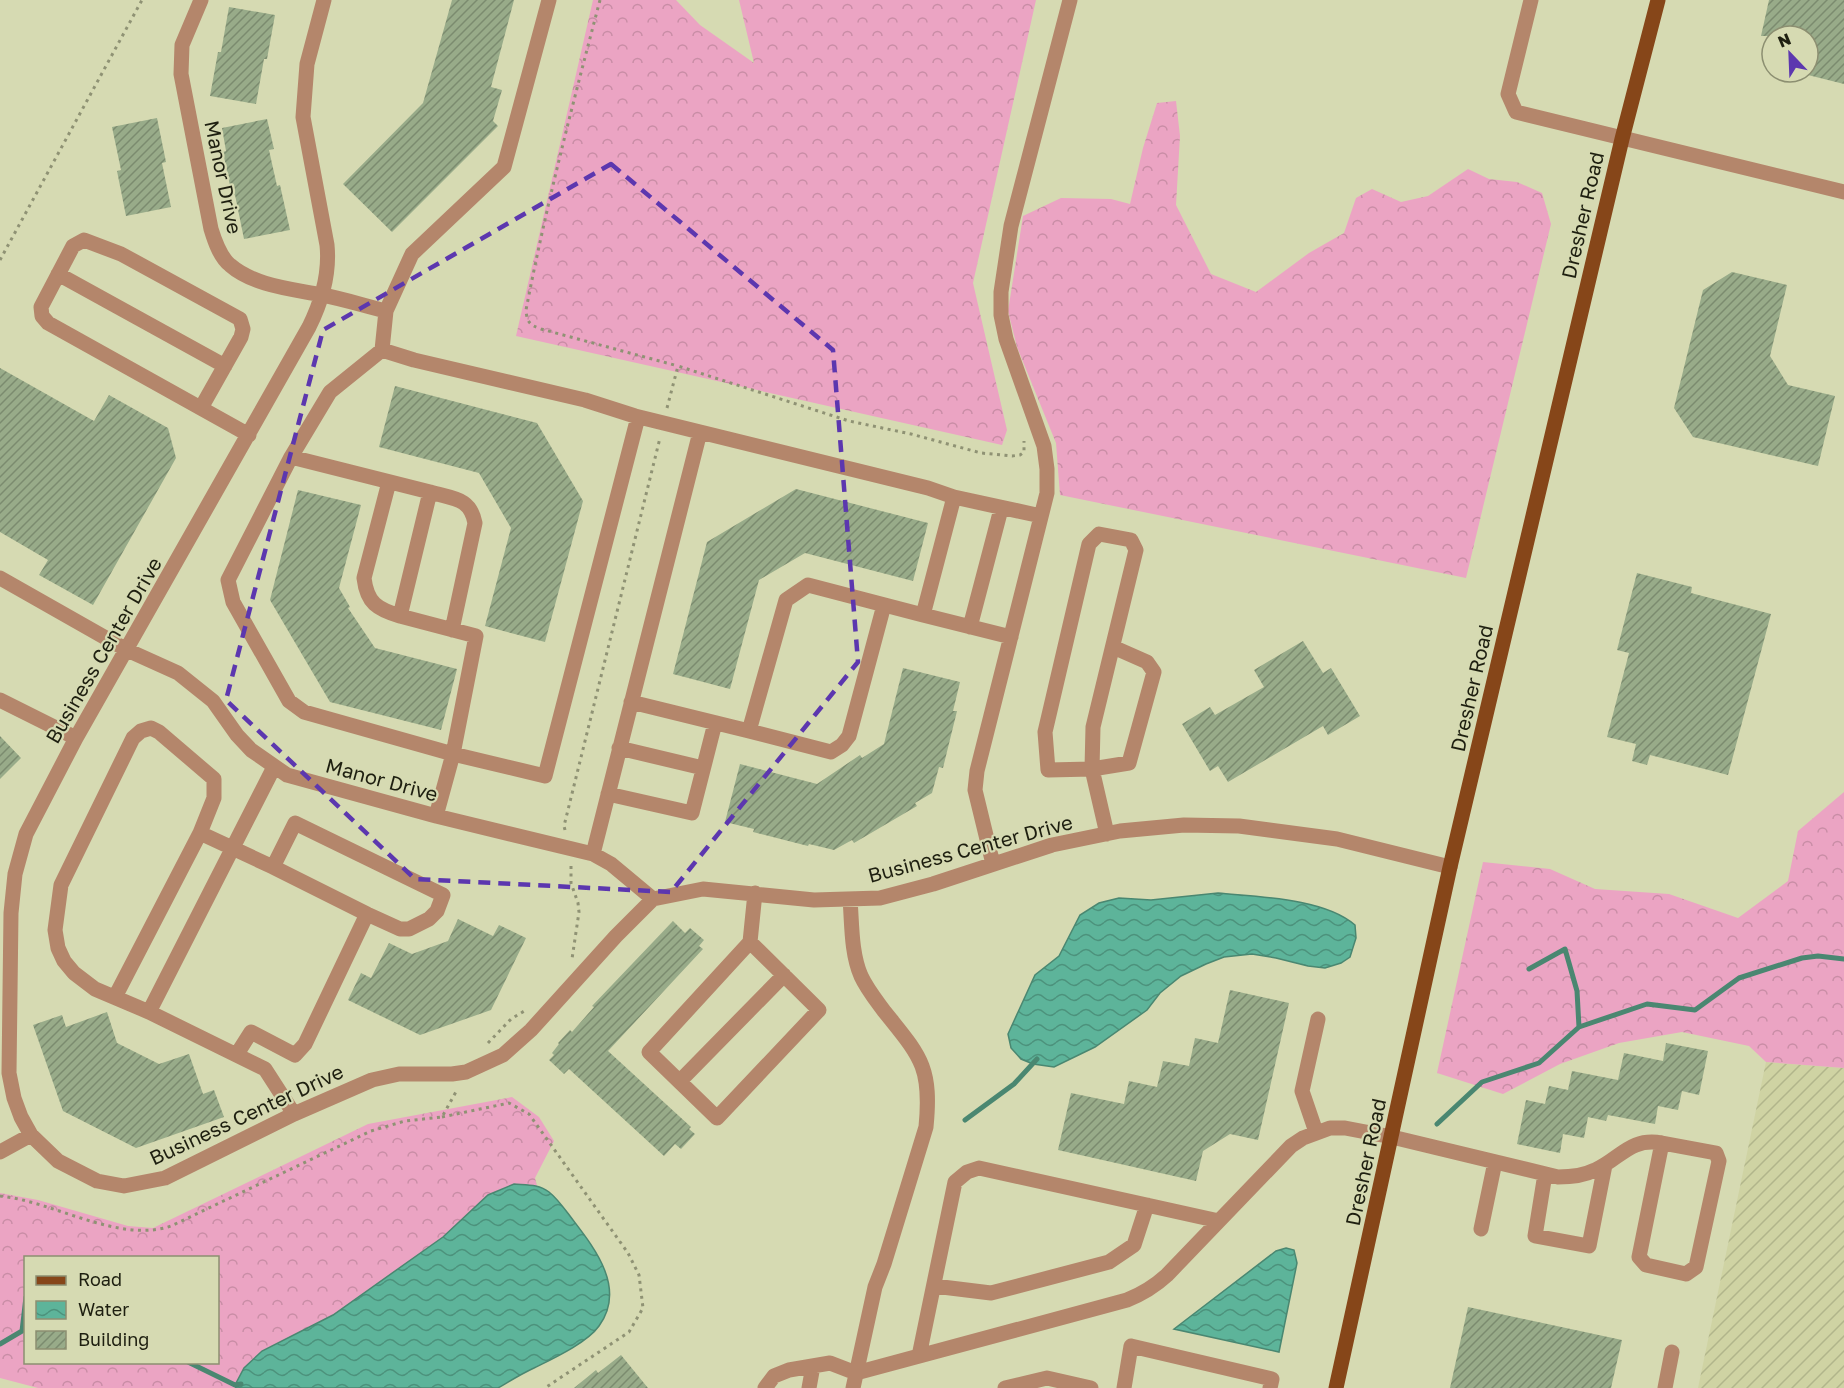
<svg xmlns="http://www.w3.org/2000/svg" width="1844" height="1388" font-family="'Golos Text',sans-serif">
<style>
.industrial{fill:url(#industrial-furrows)}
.forest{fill:url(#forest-crowns);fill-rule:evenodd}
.water{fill:url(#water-waves);stroke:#4a8771;stroke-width:1.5}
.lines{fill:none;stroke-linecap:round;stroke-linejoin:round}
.stream{stroke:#4a8771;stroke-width:5}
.building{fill:url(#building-hatch)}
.path{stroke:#8f9274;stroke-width:3;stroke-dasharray:3 4.5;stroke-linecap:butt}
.minor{stroke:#b4866b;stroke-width:15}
.major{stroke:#864619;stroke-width:15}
.marked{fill:none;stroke:#5c37af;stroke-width:4.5;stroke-dasharray:12 8;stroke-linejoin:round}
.labels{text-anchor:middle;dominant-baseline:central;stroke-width:4.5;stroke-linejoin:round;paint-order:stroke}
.street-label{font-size:20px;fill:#1e1f10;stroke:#d6dab2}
</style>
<defs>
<pattern id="industrial-furrows" width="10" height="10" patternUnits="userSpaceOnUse" patternTransform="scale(1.5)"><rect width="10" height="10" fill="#cfd3a3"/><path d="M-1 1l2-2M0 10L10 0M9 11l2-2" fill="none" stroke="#b1b58b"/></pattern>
<pattern id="forest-crowns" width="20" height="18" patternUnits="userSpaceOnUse" patternTransform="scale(1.5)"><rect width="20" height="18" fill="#eba4c3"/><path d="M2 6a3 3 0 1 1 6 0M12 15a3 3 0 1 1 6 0" fill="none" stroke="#c98da6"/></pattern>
<pattern id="water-waves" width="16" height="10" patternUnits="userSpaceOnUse" patternTransform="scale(1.5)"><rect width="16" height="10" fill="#5db49a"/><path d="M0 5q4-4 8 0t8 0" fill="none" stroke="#4c927c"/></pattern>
<pattern id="building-hatch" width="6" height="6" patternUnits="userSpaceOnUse" patternTransform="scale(1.5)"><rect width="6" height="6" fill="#98ab89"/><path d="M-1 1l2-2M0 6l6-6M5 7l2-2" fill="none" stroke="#7b8b6f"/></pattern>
</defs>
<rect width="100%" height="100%" fill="#d6dab2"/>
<!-- industrial -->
<path class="industrial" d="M1766,1062L1844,1068V1388H1698Z"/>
<!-- forest -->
<path class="forest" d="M593,0H676L700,25L754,63L739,0H1036L973,283L1007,430L1002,445L516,336Z
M1176,101L1180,136L1176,205L1211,274L1256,292L1309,253L1344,233L1356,198L1372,189L1401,202L1428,196L1468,169L1489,179L1517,182L1542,193L1551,224L1466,578L1060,495L1056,443L1017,347L1008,311L1023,216L1061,198L1111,199L1130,204L1143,148L1157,103Z
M1844,792V1068L1766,1062L1749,1046L1682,1032L1619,1043L1560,1064L1503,1094L1437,1073L1483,862L1550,869L1595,889L1669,894L1738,918L1788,881L1798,831Z
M512,1097L539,1117L554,1141L535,1178L537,1186L514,1184L488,1195L443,1237L333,1315L262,1351L235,1385L236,1388H38L0,1378V1193L38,1200L128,1226L153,1228L368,1124ZM26,1258H218V1362H26Z"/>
<!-- water -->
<path class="water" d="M1218,893C1258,897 1324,898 1355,925L1356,938L1350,957L1341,963L1325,968L1308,966L1276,958L1252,954L1224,957L1206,964L1181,976L1160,993L1147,1010L1095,1047L1054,1067L1033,1064L1021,1059L1011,1048L1008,1034L1035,975L1059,956L1080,915L1099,903L1119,898L1151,900Z
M514,1184C527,1185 539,1184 549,1192C558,1199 566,1211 573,1220C596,1250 626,1289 599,1326C587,1343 552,1359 534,1368C521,1374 510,1381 498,1388H236L235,1385L244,1368L262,1351L333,1315L443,1237L488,1195Z
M1286,1248L1294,1250L1297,1263L1279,1352L1174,1329L1276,1251Z"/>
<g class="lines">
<!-- stream -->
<path class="stream" d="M1529,969L1565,949L1577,991L1579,1027L1647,1004L1695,1010L1739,978L1802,958L1818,956L1844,959
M965,1120L1014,1084L1037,1059
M1437,1124L1482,1082L1539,1063L1579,1027
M0,1344L22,1331L26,1297
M188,1362L235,1385L241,1384"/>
</g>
<!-- building -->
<path class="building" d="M452,0H514L491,87L502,90L493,121L498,126L392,232L343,184L423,103Z
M1769,0H1844V84L1808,75V36H1761Z
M229,7L275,15L267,59H264L256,104L210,96L218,52H221Z
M157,118L166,162L162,163L171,207L126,216L117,171L121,170L112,127Z
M267,119L274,149L269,150L277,186L280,185L290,230L244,239L235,195L232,196L223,152L226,151L222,128Z
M1732,272L1787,285L1770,356L1788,385L1835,396L1818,466L1693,437L1674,408L1703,290Z
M0,368L94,421L109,395L168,428L176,458L93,605L39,575L48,560L0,532Z
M395,386L537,423L583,501L545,642L485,626L511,528L479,473L379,447Z
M796,489L928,523L913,581L805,553L759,580L730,689L673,674L707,542Z
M298,490L361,505L339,588L350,607L348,608L375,648L457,669L441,730L330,702L270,600Z
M1637,573L1692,587L1691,593L1771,614L1728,775L1650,755L1647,765L1632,761L1636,744L1607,737L1629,653L1617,650Z
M1303,641L1323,673L1331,668L1360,716L1328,735L1323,726L1228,782L1218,766L1210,771L1182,724L1210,707L1215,715L1264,687L1254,670Z
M903,668L960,682L953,711H957L943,768L939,767L932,793L915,803L917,806L854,843L852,840L834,850L809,844L808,846L753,832L754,829L725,822L740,764L817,784L860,755L862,758L884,744Z
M0,736L21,758L0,779Z
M458,919L493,936L499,925L526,938L491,1010L420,1035L348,1000L361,973L371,978L389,943L412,954L448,941Z
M673,921L685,933L690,928L704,940L699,946L703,949L608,1051L691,1127L689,1129L695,1134L681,1149L675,1144L664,1156L569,1069L564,1074L549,1060L554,1055L552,1053L559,1044L558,1043L570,1030L572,1032L594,1007L592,1006Z
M1230,990L1289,1003L1258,1140L1230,1134L1203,1151L1196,1181L1058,1150L1071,1093L1124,1104L1129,1081L1157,1087L1163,1061L1189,1066L1195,1038L1218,1043Z
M107,1012L117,1043L159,1064L189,1054L203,1094L214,1090L224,1117L136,1148L63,1111L33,1025L62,1015L66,1027Z
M1666,1043L1708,1051L1699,1095L1682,1091L1678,1110L1658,1106L1655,1124L1608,1115L1606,1121L1588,1117L1584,1138L1563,1134L1560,1153L1517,1144L1526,1100L1545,1104L1549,1086L1568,1090L1572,1071L1618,1080L1624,1053L1663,1061Z
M1468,1307L1622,1340L1611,1388H1450Z
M621,1355L648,1388H574L596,1370L598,1373Z"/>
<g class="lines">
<!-- path -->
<path class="path" d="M600,0C573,103 546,206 526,310C527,323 530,325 541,329L678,366
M0,260L142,0
M667,408L678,366L849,421L911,434L981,453L1012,456L1020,455L1024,452V441
M565,830L564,826L660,438
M571,866V883L578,903L579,912L572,959
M488,1043L511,1019L526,1010
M442,1117L509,1103L529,1114L628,1253L639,1275L643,1308L629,1332L545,1388
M0,1196C53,1201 119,1244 171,1226L371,1131L405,1121L442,1117L457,1090"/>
<!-- minor -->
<path class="minor" d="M201,0L182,45L181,74L211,229C215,242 220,257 230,265C254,286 293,289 322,295C344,299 365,306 386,311L382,350L414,360L585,400L635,416L928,488L954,497L1041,516
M324,0L307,64L303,117L327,245C330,275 322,301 309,327L76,738L26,834L15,874L11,913L9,1073L14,1098L21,1117L31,1135L58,1161L97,1181L124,1186L165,1178L294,1114L372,1080L399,1074H452L466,1072L503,1055L531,1030L616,936L653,899L703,889L814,900L880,898L933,884L1052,845L1120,831L1184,825L1239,826L1337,839L1450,867
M1531,0L1508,94L1516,112L1844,192
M58,274L225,366
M386,311L412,254L504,167L549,0
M382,350L330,392L291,457L430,492L400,616L476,636L453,754L436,816
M201,408L241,337L243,329L240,319L121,254L84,240L73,246L41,307L42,316L48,323L249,435
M291,457L228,580L233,602L289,701L304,712L453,754L545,776L638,417
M389,482L364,578C367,603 377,609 400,616
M430,492C453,499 470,497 475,523L452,630
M0,578L127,650L178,673L213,701L237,735L251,750L287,775L436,816L593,854L611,864L653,899
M923,615L1011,637
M970,627L1001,509
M0,700L76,738
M631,702L749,731L786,600L808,585L923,615L954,497
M749,731L831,752L842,745L849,736L884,605
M619,748L703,768
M274,767L149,1012L265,1069L294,1114
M608,794L692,813L715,723
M1107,834L1092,769L1093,727L1136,550L1131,540L1099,534L1089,544L1045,732L1048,770L1092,769L1129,763L1154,672L1147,662L1113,647
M593,854L700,432
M993,864L975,790L977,771L1047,493V469L1044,446L1006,339L1001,315V292L1011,226L1070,0
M273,867L367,914
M850,899C852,924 851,953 861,976C867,989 876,1000 884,1011C920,1056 932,1066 926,1127L884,1264L875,1287L853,1388
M750,942L819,1010L717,1118L649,1052L750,942L755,893
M115,997L200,833
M149,1012L95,989L74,973L64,961L58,948L55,930L61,885L133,738L141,731L151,728L159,732L214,779V798L200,833L273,867L295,823L443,895L437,911L429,919L409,929H400L367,914L305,1044L295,1055L251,1032L237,1054
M680,1081L784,975
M1316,1132L1302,1091L1318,1019
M0,1152L31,1135
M1545,1174L1535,1236L1589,1246L1605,1165
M1481,1229L1495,1162
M934,1286L991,1293L1109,1262L1134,1245L1147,1205
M919,1356L955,1182L967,1172L979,1168L1219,1221
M765,1388L774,1376L789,1370L830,1363L856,1373L1127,1300C1142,1294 1154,1287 1167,1275L1291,1146L1303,1138L1330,1128H1345L1392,1137L1558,1177C1571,1177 1583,1176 1595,1170C1620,1159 1630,1137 1662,1143L1716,1153L1719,1161L1696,1267L1686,1274L1646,1265L1639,1257L1662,1143
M809,1388L813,1366
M1005,1388L1047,1378L1091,1388
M1124,1388L1131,1346L1272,1379L1270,1388
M1665,1388L1672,1352"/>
<!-- major -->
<path class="major" d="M1336,1388L1450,867L1622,139L1658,0"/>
</g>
<!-- marked area -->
<path class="marked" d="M611,164L833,350L858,662L671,892L415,879L226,700L323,330Z"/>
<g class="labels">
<!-- street labels -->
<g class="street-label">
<text transform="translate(224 177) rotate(78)">Manor Drive</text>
<text transform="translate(1582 215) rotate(-77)">Dresher Road</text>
<text transform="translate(103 650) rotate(-60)">Business Center Drive</text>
<text transform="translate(1471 688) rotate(-77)">Dresher Road</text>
<text transform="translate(382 779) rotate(15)">Manor Drive</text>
<text transform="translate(970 848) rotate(-15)">Business Center Drive</text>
<text transform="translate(246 1114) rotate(-25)">Business Center Drive</text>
<text transform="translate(1365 1162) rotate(-78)">Dresher Road</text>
</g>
</g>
<!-- legend -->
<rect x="24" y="1256" width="195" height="108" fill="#d6dab2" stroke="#8c8f71" stroke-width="1.5"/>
<rect x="36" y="1276" width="30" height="9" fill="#864619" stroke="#8c8f71" stroke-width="1.5"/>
<text x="78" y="1286" font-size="18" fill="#1e1f10">Road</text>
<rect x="36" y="1301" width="30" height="18" fill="url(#water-waves)" stroke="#8c8f71" stroke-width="1.5"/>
<text x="78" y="1316" font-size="18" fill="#1e1f10">Water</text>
<rect x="36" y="1331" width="30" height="18" fill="url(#building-hatch)" stroke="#8c8f71" stroke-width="1.5"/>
<text x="78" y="1346" font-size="18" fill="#1e1f10">Building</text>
<!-- north arrow -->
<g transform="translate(1790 54) rotate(337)"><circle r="28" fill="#d6dab2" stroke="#8c8f71" stroke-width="1.5"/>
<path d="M0-4.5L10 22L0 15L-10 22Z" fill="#5c37af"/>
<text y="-9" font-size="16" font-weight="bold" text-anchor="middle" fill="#1e1f10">N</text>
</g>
</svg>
